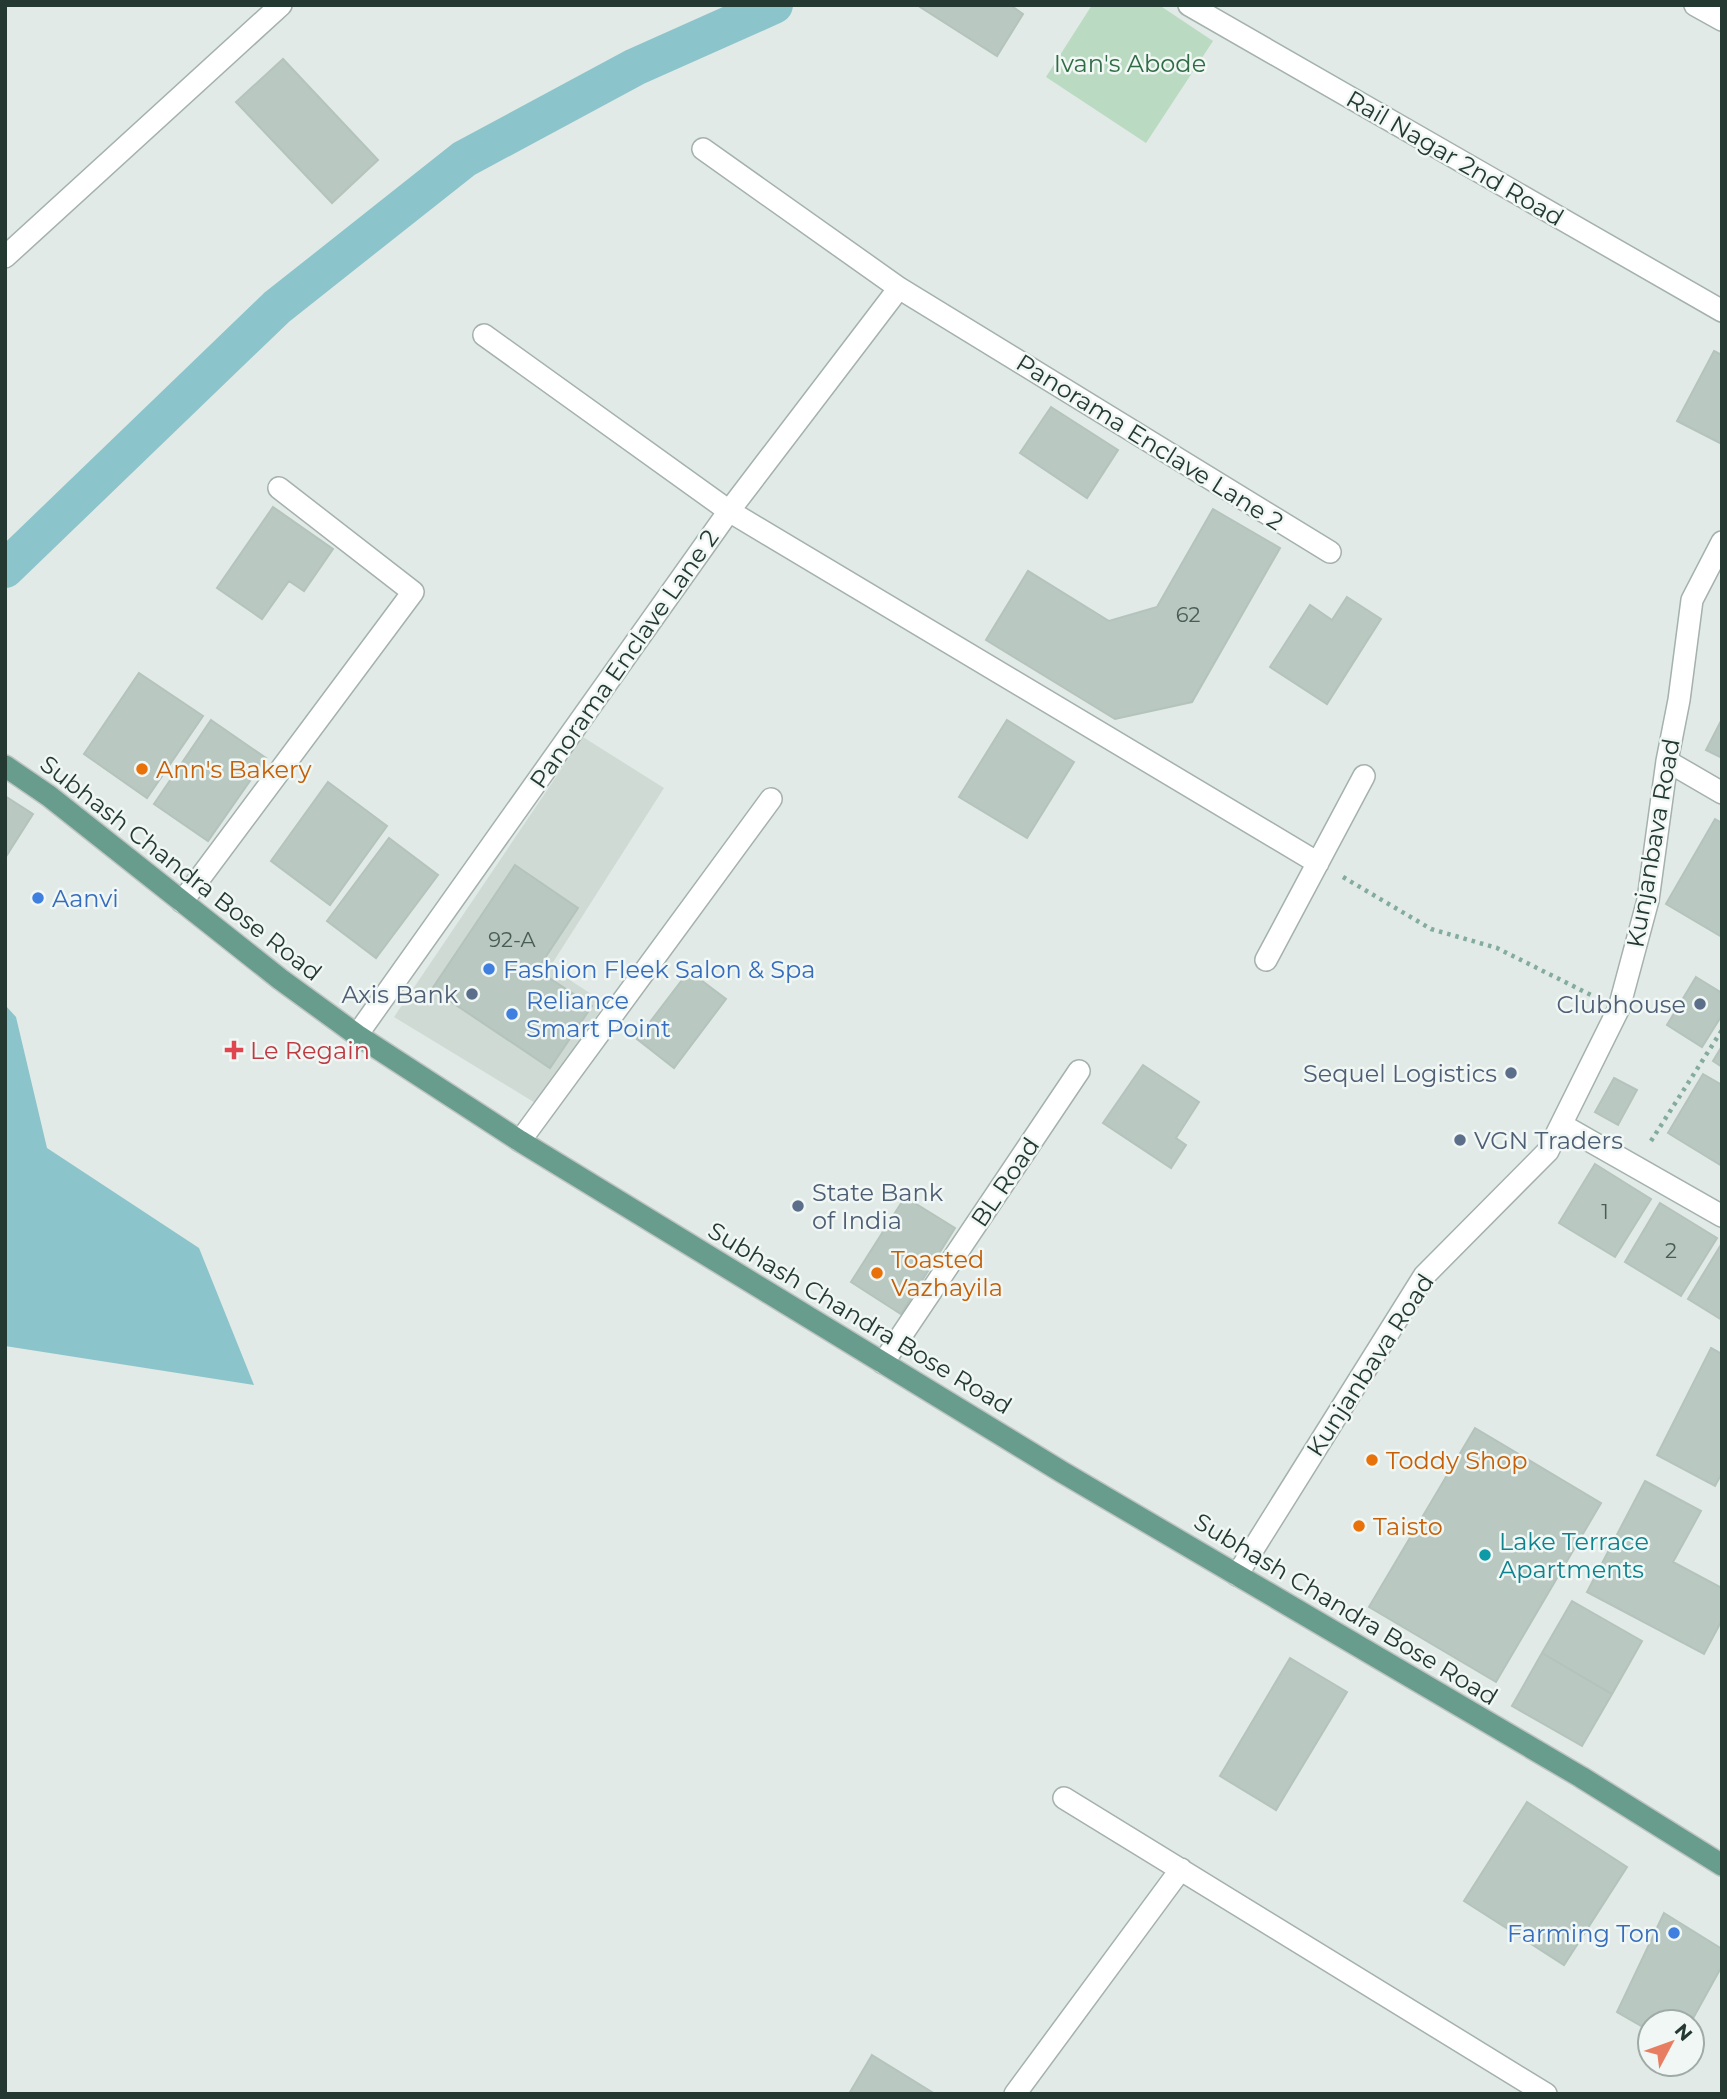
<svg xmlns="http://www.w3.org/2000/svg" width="1727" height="2099" font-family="Montserrat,sans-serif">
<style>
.built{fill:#cfdad5}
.green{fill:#bbdac2}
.water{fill:#8cc4cb}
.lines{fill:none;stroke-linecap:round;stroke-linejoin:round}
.canal{stroke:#8cc4cb;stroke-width:38}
.building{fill:#b9c8c1;stroke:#b4c3bc;stroke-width:2}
.minor-casing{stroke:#a4b1ac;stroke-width:24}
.major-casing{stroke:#bdc4c2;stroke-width:24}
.path{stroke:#83ab9e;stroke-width:4.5;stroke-dasharray:3.5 5;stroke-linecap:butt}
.minor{stroke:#fff;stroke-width:21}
.major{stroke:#689c8d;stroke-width:21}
.food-dot{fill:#e8710a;stroke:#f1f7f4;stroke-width:2.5}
.shop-dot{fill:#3f7fe0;stroke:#f1f7f4;stroke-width:2.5}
.service-dot{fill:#5c6f8a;stroke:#f1f7f4;stroke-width:2.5}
.health-dot{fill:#e0444e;stroke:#f1f7f4;stroke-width:2.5}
.culture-dot{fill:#0f9aa8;stroke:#f1f7f4;stroke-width:2.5}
.labels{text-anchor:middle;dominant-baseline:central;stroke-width:5;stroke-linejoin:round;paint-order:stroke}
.number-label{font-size:21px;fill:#485d56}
.park-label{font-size:24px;fill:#306d46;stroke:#f1f7f4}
.street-label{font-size:24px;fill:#233932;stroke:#f1f7f4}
.food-label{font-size:24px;fill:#c56008;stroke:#f1f7f4;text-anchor:start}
.shop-label{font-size:24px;fill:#366cbe;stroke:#f1f7f4;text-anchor:start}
.service-label{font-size:24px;fill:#4e5e75;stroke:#f1f7f4;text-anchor:end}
.health-label{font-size:24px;fill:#be3a42;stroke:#f1f7f4;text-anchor:start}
.culture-label{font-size:24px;fill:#0d838f;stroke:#f1f7f4;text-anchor:start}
</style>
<rect width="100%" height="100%" fill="#e1eae6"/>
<!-- built -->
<path class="built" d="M583,737L664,788L550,967L605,1003L537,1104L394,1017Z"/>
<!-- green -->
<path class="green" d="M1092,5H1159L1213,41L1146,143L1046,77Z"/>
<!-- water -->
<path class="water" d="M5,1005L16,1017L47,1148L199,1248L254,1385L5,1346Z"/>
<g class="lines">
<!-- canal -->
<path class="canal" d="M5,569L277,307L464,159L635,67L774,5"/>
</g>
<!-- building -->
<path class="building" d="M917,5H1010L1023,14L997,56Z
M283,59L378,160L332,203L236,102Z
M1714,351L1722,355V444L1677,421Z
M1051,407L1118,450L1087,498L1020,453Z
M273,507L333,549L304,591L289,581L262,619L217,588Z
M1213,509L1280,548L1192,702L1115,719L986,640L1028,571L1109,621L1157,607Z
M1347,597L1381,619L1327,704L1270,667L1310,605L1332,620Z
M139,673L203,716L147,798L84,754Z
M1722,719V758L1706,750Z
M211,720L266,758L208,841L154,804Z
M1007,720L1074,762L1027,838L959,797Z
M328,782L387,826L330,905L271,861Z
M5,796L33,814L5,858Z
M1715,819L1722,823V937L1666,904Z
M389,838L438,875L376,958L327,921Z
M515,865L578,908L537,970L592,1006L550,1068L432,989Z
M689,971L726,999L674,1068L637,1039Z
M1696,977L1722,993V1015L1702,1047L1667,1025Z
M1722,1046V1067L1713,1061Z
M1143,1065L1199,1102L1176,1138L1186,1145L1171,1168L1103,1123Z
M1703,1074L1722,1085V1166L1668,1133Z
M1614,1078L1637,1090L1618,1125L1595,1112Z
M1595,1164L1651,1199L1615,1257L1559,1223Z
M905,1197L955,1228L901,1314L851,1282Z
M1660,1203L1717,1238L1681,1296L1625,1262Z
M1722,1243V1320L1688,1299Z
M1711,1348L1722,1354V1473L1715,1486L1657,1455Z
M1475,1428L1601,1503L1496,1682L1369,1607Z
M1645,1481L1701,1511L1673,1562L1722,1588V1620L1704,1654L1587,1592Z
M1572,1601L1642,1641L1612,1694L1542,1653Z
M1542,1653L1612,1694L1582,1746L1512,1706Z
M1290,1658L1347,1692L1276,1810L1220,1776Z
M1527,1802L1627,1867L1564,1965L1464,1901Z
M1664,1913L1722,1949V1966L1691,2022H1650V2031L1617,2012Z
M872,2055L935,2094H849Z"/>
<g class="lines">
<defs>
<path id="minor" d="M1189,5L1722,311
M1695,5L1722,20
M703,149L899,288L1330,552
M5,257L281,5
M484,335L729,511L1318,863
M1667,761L1722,793
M182,902L413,592L279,488
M1266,960L1364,776
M357,1035L729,511L899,288
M1562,1125L1722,1216
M520,1141L771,799
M883,1363L1079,1071
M1237,1575L1424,1276L1548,1151L1619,1008L1648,900L1667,761L1679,700L1692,600L1722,542
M1064,1798L1546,2094
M1015,2094L1181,1869"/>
<path id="major" d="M5,766L49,796L280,979L357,1035L520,1141L1062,1472L1581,1777L1722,1865"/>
</defs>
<!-- minor casing -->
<use href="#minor" class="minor-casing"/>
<!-- major casing -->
<use href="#major" class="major-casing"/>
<!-- path -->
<path class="path" d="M1343,877L1431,929L1497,948L1593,996
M1651,1141L1722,1030"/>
<!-- minor -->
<use href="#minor" class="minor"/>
<!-- major -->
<use href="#major" class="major"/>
</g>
<!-- markers -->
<g class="food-dot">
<circle cx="142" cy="769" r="7"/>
<circle cx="877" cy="1273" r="7"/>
<circle cx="1372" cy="1460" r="7"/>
<circle cx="1359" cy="1526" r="7"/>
</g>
<g class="shop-dot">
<circle cx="38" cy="898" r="7"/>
<circle cx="489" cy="969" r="7"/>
<circle cx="512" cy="1014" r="7"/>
<circle cx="1674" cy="1933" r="7"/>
</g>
<g class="service-dot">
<circle cx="472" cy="994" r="7"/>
<circle cx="1700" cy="1004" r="7"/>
<circle cx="1511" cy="1073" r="7"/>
<circle cx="1460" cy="1140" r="7"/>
<circle cx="798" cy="1206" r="7"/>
</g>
<path class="health-dot" d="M230.5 1039.5h7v7h7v7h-7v7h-7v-7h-7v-7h7z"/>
<circle class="culture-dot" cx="1485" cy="1555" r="7"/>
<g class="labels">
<!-- number labels -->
<g class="number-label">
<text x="1188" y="614">62</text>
<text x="512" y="939">92-A</text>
<text x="1605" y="1211">1</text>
<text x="1671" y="1250">2</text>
</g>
<!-- park labels -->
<g class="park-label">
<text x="1130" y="63">Ivan's Abode</text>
</g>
<!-- street labels -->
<g class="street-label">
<text transform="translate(1455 158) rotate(30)">Rail Nagar 2nd Road</text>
<text transform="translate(1150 442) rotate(32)">Panorama Enclave Lane 2</text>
<text transform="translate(624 659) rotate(-55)">Panorama Enclave Lane 2</text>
<text transform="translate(1653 843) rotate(-80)">Kunjanbava Road</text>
<text transform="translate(181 868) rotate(38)">Subhash Chandra Bose Road</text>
<text transform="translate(1005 1182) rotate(-56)">BL Road</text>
<text transform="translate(860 1318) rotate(31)">Subhash Chandra Bose Road</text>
<text transform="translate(1370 1365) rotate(-57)">Kunjanbava Road</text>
<text transform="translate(1346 1609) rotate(31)">Subhash Chandra Bose Road</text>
</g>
<!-- food labels -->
<g class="food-label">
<text x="156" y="769">Ann's Bakery</text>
<text x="891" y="1259">Toasted<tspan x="891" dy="28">Vazhayila</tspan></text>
<text x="1386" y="1460">Toddy Shop</text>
<text x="1373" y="1526">Taisto</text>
</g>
<!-- shop labels -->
<g class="shop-label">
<text x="52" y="898">Aanvi</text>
<text x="503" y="969">Fashion Fleek Salon &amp; Spa</text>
<text x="526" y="1000">Reliance<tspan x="526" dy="28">Smart Point</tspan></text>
<text x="1660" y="1933" text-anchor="end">Farming Ton</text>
</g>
<!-- service labels -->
<g class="service-label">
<text x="458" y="994">Axis Bank</text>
<text x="1686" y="1004">Clubhouse</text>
<text x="1497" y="1073">Sequel Logistics</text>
<text x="1474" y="1140" text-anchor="start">VGN Traders</text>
<text x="812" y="1192" text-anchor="start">State Bank<tspan x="812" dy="28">of India</tspan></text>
</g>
<!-- health labels -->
<g class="health-label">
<text x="250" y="1050">Le Regain</text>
</g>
<!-- culture labels -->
<g class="culture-label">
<text x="1499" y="1541">Lake Terrace<tspan x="1499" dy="28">Apartments</tspan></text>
</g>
</g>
<!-- border -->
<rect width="1727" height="2099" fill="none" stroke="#233932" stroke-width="14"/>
<!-- north arrow -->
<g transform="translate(1671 2043) rotate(49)"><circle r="33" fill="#f1f7f4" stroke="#9faba6" stroke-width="2"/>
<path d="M0-5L12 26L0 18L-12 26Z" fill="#e77e62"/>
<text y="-10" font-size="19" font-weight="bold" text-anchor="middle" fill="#233932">N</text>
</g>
</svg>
